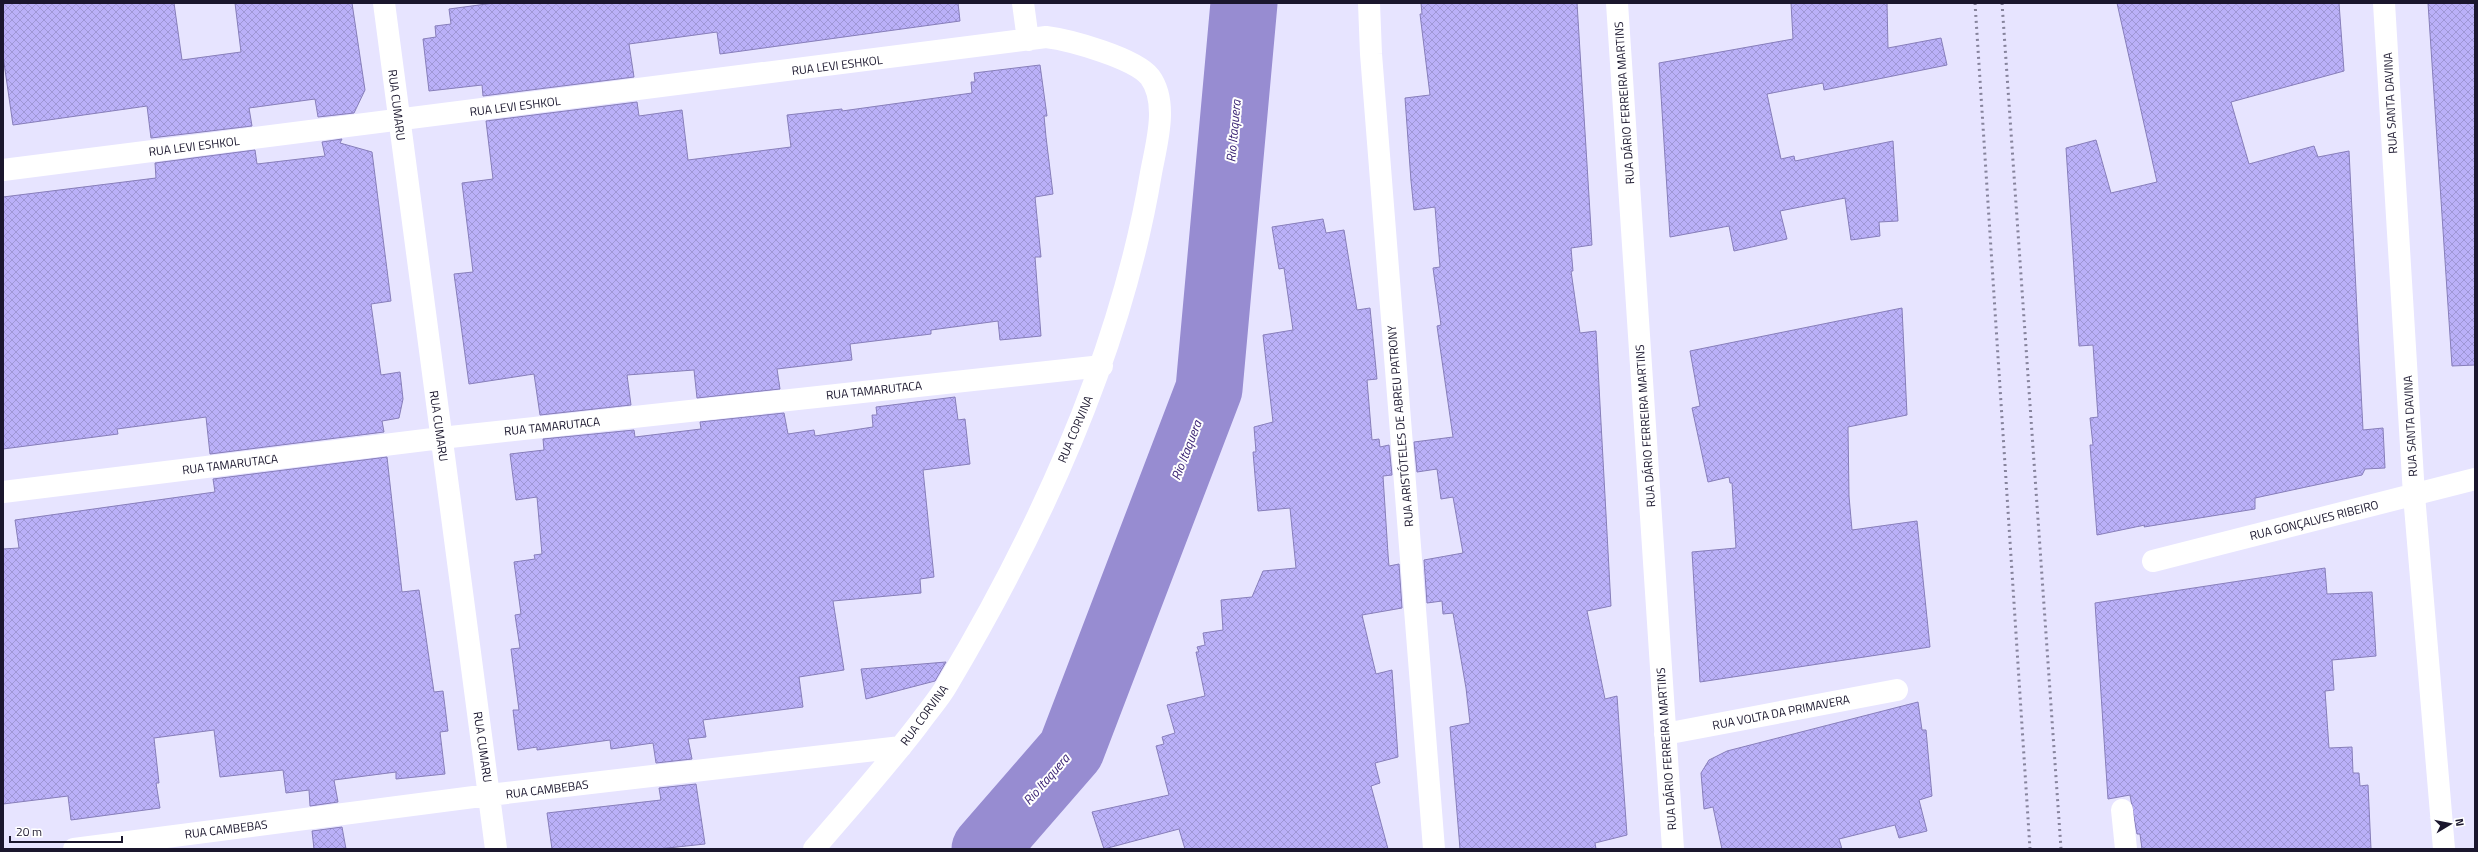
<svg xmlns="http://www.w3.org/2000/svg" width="2478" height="852" font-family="'Titillium Web',sans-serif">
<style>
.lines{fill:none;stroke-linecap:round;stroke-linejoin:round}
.river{stroke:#978cd1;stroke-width:67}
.building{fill:url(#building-cross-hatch);stroke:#877eba}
.minor{stroke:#fff;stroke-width:22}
.rail{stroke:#86839c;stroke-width:3;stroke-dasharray:2 4;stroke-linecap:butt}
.labels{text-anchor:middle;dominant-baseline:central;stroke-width:4;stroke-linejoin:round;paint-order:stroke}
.street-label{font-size:12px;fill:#1a162d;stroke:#fff}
.water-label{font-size:13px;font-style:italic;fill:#392273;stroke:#fff}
</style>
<defs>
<pattern id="building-cross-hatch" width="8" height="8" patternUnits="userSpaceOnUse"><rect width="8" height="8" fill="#bab0f8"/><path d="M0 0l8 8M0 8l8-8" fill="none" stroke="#9f97d5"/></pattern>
</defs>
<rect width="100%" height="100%" fill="#e7e4ff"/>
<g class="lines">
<!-- river -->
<path class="river" d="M985,849L1071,750L1209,389L1244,3"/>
</g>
<!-- building -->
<path class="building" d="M3,3H174L182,60L241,52L235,3H352L365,90L354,113L318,117L315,99L249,108L252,126L151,138L147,106L13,125L3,56Z
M494,3H958L960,21L720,54L717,32L629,44L634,77L483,96L482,85L429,91L423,39L436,37L435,26L451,24L449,9Z
M1421,3H1577L1592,245L1571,248L1573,271H1571L1580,333L1596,331L1611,606L1587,611L1605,699L1617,696L1627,835L1595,843L1596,849H1460L1450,727L1470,723L1466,688L1453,613L1443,614L1442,601L1427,603L1424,560L1463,553L1453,497L1441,499L1437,469L1417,472L1414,442L1453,437L1437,326L1441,325L1433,268L1440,267L1435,207L1414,210L1411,181L1405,98L1430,95L1420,14H1422Z
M1791,3H1887L1888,48L1941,38L1947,65L1824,90L1823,83L1767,94L1781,159L1794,156L1795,161L1893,141L1898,221L1879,222L1880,236L1851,240L1845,198L1780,211L1787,239L1734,251L1729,226L1670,237L1659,63L1793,39Z
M2117,3H2339L2344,71L2231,102L2249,164L2314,146L2318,157L2349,151L2363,430L2383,428L2385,468L2365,469L2362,475L2255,498V509L2144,527L2145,525L2097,535L2090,445H2093L2090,418L2098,417L2093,345L2079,346L2066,148L2096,140L2111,193L2157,182Z
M2428,3H2475V365L2452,366Z
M1040,65L1047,116H1044L1046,137L1053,194L1035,197L1041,257H1035L1041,336L1000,340L998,321L931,330V334L850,344L852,360L777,369L780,389L697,398L694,370L627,375L631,405L540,415L534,374L469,384L454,274L473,272L462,183L493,179L486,121L637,102L639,116L682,110L688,160L791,147L787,115L842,109V111L972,93L971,82H975L974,73Z
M342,139L340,143L372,152L391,301L371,304L381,375L400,372L403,399L399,418L382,421L384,432L210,454L206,417L117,429L118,434L3,449V197L156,178L155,163L255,150L257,164L325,156L322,142Z
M1323,219L1326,233L1344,230L1357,310L1370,308L1377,379L1367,380L1372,440L1379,439L1380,447L1389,445L1392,475L1383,476L1388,554L1389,566L1399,564L1402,608L1362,615L1376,674L1392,670L1398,757L1375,763L1380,783L1371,786L1388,849H1185L1179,829L1104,849L1092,812L1169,795L1156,746L1164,744L1162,737L1175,733L1167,705L1205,696L1196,652H1199L1197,647L1205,645L1203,633L1223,630L1221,600L1252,597L1263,571L1296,568L1290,508L1258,511L1253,452H1256L1254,427L1273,422L1263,335L1293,330L1284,268L1279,269L1272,227Z
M1902,308L1907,415L1848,427L1849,496L1852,530L1917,521L1930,647L1700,682L1692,552L1736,548L1732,483H1730L1729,477L1708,482L1692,408L1700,406L1690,351Z
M955,397L958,420L965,419L970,464L923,470L934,577L920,579L921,593L833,601L844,670L799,677L803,707L703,720L706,737L688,739L692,759L656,763L653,743L611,749L610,740L537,750V747L518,750L513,710H519L511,649L520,648L515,615L521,614L514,562L535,559L534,555L542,554L537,497L516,500L510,454L544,450L543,439L634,430L635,437L701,429L700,422L784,413L788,434L814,430L815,436L873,427L872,415H877L876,407Z
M387,457L402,592L419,590L434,692L443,691L448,731L440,732L445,774L396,779V772L334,780L338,802L310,806L309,790L286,793L283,770L220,777L214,730L154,738L159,783H156L160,808L71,820L68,796L3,804V549L19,548L15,520L215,492L213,479Z
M2325,568L2327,594L2372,592L2376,656L2332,660L2334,690L2325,691L2329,748L2352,747L2353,773H2359L2360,786L2368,785L2371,849H2142L2140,834H2137L2130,795L2108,799L2095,603Z
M946,662L935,681L866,699L861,669Z
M1918,702L1922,730H1926L1932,796L1919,800L1927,831L1899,838L1895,825L1839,839L1842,849H1722L1713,807L1704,809L1701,773L1709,760L1727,751Z
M696,784L705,844L658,849H552L547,813L661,800L659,788Z
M342,827L346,849H314L312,831Z"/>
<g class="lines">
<!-- minor -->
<path class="minor" d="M384,3L496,849
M1023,3L1028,40
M1369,3L1371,54L1434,849
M1617,3L1673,849
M2384,3L2414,495L2444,849
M3,170L1046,37C1070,40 1135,58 1150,77C1169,103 1156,145 1151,173C1121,353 1040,529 947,685C939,699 927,712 918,725C885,768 849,808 814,849
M3,492L441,438L1102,366
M2153,561L2475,479
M1665,734L1897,690
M2122,810L2126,849
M74,849L489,795L901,747"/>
<!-- rail -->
<path class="rail" d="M1975,3L2030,849
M2002,3L2061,849"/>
</g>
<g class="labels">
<!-- street labels -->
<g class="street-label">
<text transform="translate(837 65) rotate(-7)">RUA LEVI ESHKOL</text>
<text transform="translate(1624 103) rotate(-94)">RUA DÁRIO FERREIRA MARTINS</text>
<text transform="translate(2390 103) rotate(-93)">RUA SANTA DAVINA</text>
<text transform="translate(397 105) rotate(83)">RUA CUMARU</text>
<text transform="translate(515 106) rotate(-7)">RUA LEVI ESHKOL</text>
<text transform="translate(194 146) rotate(-7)">RUA LEVI ESHKOL</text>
<text transform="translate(874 390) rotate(-6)">RUA TAMARUTACA</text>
<text transform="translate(439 426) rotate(82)">RUA CUMARU</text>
<text transform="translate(552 426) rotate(-6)">RUA TAMARUTACA</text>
<text transform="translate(1400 426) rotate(-95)">RUA ARISTÓTELES DE ABREU PATRONY</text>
<text transform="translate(1645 426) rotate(-94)">RUA DÁRIO FERREIRA MARTINS</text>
<text transform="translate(2410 426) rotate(-93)">RUA SANTA DAVINA</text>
<text transform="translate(1075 429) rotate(-67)">RUA CORVINA</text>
<text transform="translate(230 464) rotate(-7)">RUA TAMARUTACA</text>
<text transform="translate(2314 520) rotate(-14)">RUA GONÇALVES RIBEIRO</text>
<text transform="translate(1781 712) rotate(-11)">RUA VOLTA DA PRIMAVERA</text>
<text transform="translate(924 715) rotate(-54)">RUA CORVINA</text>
<text transform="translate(483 747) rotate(82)">RUA CUMARU</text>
<text transform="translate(1666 749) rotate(-94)">RUA DÁRIO FERREIRA MARTINS</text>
<text transform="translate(547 789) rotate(-7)">RUA CAMBEBAS</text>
<text transform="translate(226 829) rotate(-7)">RUA CAMBEBAS</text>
</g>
<!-- water labels -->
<g class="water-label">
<text transform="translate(1233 131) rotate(-85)">Rio Itaquera</text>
<text transform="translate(1186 450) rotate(-69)">Rio Itaquera</text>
<text transform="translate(1046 779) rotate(-49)">Rio Itaquera</text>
</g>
</g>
<!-- border -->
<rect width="2478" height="852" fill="none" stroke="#1a162d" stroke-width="8"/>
<!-- north arrow -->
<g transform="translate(2450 824) rotate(80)" stroke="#ffffff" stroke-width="3" paint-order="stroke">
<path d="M0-3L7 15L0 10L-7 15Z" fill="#1a162d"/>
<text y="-6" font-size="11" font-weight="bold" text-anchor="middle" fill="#1a162d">N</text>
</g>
<!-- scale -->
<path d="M10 836v6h112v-6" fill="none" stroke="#1a162d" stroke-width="2"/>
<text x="16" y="836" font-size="12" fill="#1a162d" stroke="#ffffff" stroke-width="3" paint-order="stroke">20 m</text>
</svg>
